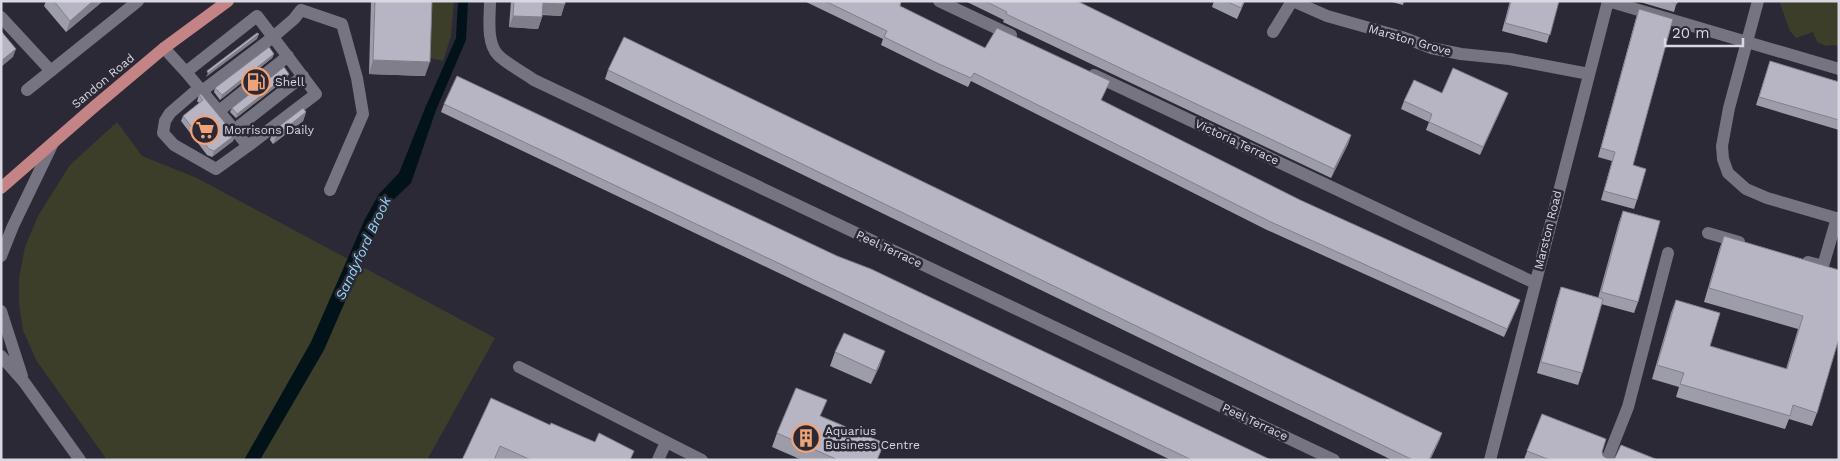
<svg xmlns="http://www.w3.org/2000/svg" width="1840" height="461" font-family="'Work Sans',sans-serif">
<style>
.green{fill:#3c3e2a}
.water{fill:#011219}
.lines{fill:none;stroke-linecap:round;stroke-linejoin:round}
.minor{stroke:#777482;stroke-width:12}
.major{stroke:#c48485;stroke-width:12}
.wall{fill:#9d9ca9}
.shaded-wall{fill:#807f89}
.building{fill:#b7b5c4;stroke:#807f89}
.labels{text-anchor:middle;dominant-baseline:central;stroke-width:5;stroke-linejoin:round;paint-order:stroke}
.street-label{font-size:12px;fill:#d9d8e0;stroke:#2b2935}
.poi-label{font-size:12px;fill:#d9d8e0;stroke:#2b2935;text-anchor:start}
.water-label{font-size:14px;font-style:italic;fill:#92d8f5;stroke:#2b2935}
</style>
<rect width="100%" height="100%" fill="#2b2935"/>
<!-- green -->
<path class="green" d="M430,1H454L451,36L443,61L430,58Z
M1779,1H1839V46L1832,45L1826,46L1817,42L1813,32L1796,38L1790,31Z
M117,122L142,156L197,178L495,338L427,460H107L36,360L23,330L19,304V278L25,247L38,216L70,165Z"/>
<!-- water -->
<path class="water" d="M458,1H468L466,40L436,110L411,183L391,202L378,226L324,350L260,460H244L311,342L365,219L379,194L399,173L426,106L456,38Z"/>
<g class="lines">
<!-- minor -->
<path class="minor" d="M490,1C490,17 486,42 498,55C507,64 524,73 534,80L1334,460
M939,1L1011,35
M1293,1L1327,16L1405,38L1431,48L1461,54L1510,59L1589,74
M1758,1L1729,108L1722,146L1723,159L1728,173L1746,189L1767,198L1839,219
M301,10L342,24L357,78L363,114L330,190
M1,17L51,71
M1273,32L1292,1
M164,48L186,72L257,16L273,37L294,19L301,10
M186,72L248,146L316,94L273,37L202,91
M1094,75L1535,283
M199,88L170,113L165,121L163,133L174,145L216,169L248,146
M27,90L138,1
M219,111L288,56
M234,130L303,76
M1708,233L1739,242
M1,256L13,226L53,143
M1808,262L1823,266L1837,218
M1,311L22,376
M1,356L24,382L80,460
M519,367L702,460
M658,460L666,442
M1490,460L1608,1L1839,69
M1607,460L1628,407L1668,253"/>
<!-- major -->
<path class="major" d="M1,188L95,106L164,48L228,1"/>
</g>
<!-- wall -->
<path class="wall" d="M46,1H103L66,32L44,6Z
M371,1H432L425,76L369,74Z
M511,1H565L561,16L542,15V17L538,29L509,27Z
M804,1H901L900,6L985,48L1110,81L1101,100L1300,200L1520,300L1517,308L1504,337L1267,230L971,81L968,87L936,72L881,45L883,39Z
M965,1H1077L1351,135L1348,144L1331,178L1003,22L1004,20Z
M1214,1H1245L1237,19L1212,7Z
M1388,1H1404L1403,5Z
M1510,1H1559L1547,43L1502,31Z
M1641,1H1677L1674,12L1640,2Z
M1639,9L1633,165L1637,200L1634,209L1601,200L1612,161L1598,157L1636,18Z
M274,54L272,58L220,100L214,92L215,88Z
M1770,61L1839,82V130L1756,105Z
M608,70L1442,433L1439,441L1430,460H1392L605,79Z
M287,78L236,118L230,112L232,108Z
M1442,93H1508L1480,155L1426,130L1429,122L1401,109L1404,101Z
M199,95L235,135L233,141L212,157L207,155L181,121L183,116L199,103L197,101Z
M444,104L837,256L1271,460H1171L441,112Z
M306,112L303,121L273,144L270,140L273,131Z
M1623,211L1638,302L1634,313L1601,304L1582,373L1578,385L1537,373L1557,299L1561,287L1598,298L1619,222Z
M1724,236L1839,270L1817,413L1812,426L1789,419L1785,429L1676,397L1679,387L1652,379L1671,313L1676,300L1710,346L1786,369L1798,329L1704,302L1719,250Z
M835,352L880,365L871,384L830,366Z
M1542,414L1602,452L1603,456L1608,459L1658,460H1526L1524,459Z
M821,416L884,443L877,460H802L772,447L777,433Z
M550,425L631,460H462Z"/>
<!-- shaded-wall -->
<path class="shaded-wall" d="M93,1H103L66,32L70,21Z
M543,3L565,4L561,16L539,14Z
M513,16L542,17L538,29L509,27Z
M259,34L257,39L206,77L208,73Z
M16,49L13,57L1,67V61Z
M274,54L272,58L220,100L222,95Z
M373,60L430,62L425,76L369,74Z
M289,74L287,78L236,118L237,114Z
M1508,93L1505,101L1480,155L1483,147Z
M306,112L303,121L273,144L276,136Z
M235,135L233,141L212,157L214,151Z
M1351,135L1348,144L1331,178L1334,169Z
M1520,300L1517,308L1504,337L1507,329Z
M885,351L880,365L871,384L876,371Z
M1442,433L1439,441L1430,460H1429Z"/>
<!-- building -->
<path class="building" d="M54,1H93L70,21Z
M375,1H432L430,62L373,60Z
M514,1H565V4L543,3L542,17L513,16Z
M825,1H901L900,6L985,48L997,28L1110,81L1101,100L1300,200L1520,300L1507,329L1271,222L974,73L971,78L939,64L884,37L887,31Z
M985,1H1077L1351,135L1334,169L1006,14L1007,12Z
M1226,1H1244L1241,8Z
M1511,1H1559L1550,35L1505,23Z
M1669,1H1677V4Z
M1639,9L1673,19L1633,165L1646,169L1637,200L1604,191L1615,152L1601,148Z
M1,31L16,49L1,61Z
M257,33L259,34L208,73L207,71Z
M624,37L1442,433L1429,460H1413L608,70Z
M269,47L274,54L222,95L215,88Z
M1770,61L1839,82V120L1759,97Z
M284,67L289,74L237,114L232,108Z
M1453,68L1508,93L1483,147L1429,122L1432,114L1404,101L1414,80L1442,93Z
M457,76L837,256L871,269L1271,460H1192L444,104Z
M201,94L235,135L214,151L209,149L183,116L203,100L199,95Z
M303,108L306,112L276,136L273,131Z
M1623,211L1660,221L1638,302L1601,292Z
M1724,236L1839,270V338L1817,413L1793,405L1790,416L1680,384L1684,373L1657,365L1676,300L1720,313L1710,346L1787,369L1803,316L1709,288Z
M1561,287L1603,299L1582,373L1541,362Z
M844,333L885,351L876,371L835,352Z
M796,388L827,400L820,416L884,443L877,460H838L777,433Z
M491,398L550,425L551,423L595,442L599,433L634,451L630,460H531L500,446L494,460H462Z
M1542,414L1606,439L1602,452L1603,456L1608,459L1615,458L1621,445L1658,460H1550L1527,451Z"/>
<!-- icons -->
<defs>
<symbol id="fuel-ring" viewBox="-11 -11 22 22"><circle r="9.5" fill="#2b2935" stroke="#efa378" stroke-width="1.5"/><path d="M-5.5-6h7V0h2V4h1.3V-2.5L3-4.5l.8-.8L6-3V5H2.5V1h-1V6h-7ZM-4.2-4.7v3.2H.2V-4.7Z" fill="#efa378"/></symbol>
<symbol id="supermarket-ring" viewBox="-11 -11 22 22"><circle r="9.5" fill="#2b2935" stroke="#efa378" stroke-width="1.5"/><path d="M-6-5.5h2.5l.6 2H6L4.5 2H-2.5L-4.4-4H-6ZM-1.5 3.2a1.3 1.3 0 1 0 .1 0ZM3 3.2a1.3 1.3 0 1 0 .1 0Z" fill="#efa378"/></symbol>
<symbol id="building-ring" viewBox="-11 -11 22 22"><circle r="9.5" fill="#2b2935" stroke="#efa378" stroke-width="1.5"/><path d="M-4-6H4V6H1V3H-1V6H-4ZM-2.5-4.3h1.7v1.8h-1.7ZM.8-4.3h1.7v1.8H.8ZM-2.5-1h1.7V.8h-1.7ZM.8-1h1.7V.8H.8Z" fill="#efa378"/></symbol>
</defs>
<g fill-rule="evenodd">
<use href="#fuel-ring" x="240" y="66" width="32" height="32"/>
<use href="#supermarket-ring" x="189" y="114" width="32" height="32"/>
<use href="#building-ring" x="790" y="422" width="32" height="32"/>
</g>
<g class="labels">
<!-- street labels -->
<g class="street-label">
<text transform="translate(1410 40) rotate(16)">Marston Grove</text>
<text transform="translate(103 81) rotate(-40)">Sandon Road</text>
<text transform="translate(1237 142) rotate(25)">Victoria Terrace</text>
<text transform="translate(1548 230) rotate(-76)">Marston Road</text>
<text transform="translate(889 249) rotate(25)">Peel Terrace</text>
<text transform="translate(1255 422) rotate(25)">Peel Terrace</text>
</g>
<!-- poi labels -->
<g class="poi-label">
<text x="275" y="82">Shell</text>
<text x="224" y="130">Morrisons Daily</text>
<text x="825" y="431">Aquarius<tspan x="825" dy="14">Business Centre</tspan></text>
</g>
<!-- water labels -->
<g class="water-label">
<text transform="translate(363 248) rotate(-65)">Sandyford Brook</text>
</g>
</g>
<!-- border -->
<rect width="1840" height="461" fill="none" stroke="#d9d8e0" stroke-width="5"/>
<!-- scale -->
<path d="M1665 38v8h78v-8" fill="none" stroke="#d9d8e0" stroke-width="2.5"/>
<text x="1672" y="38" font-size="15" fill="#d9d8e0" stroke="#2b2935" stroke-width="4" paint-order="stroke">20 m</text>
</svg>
